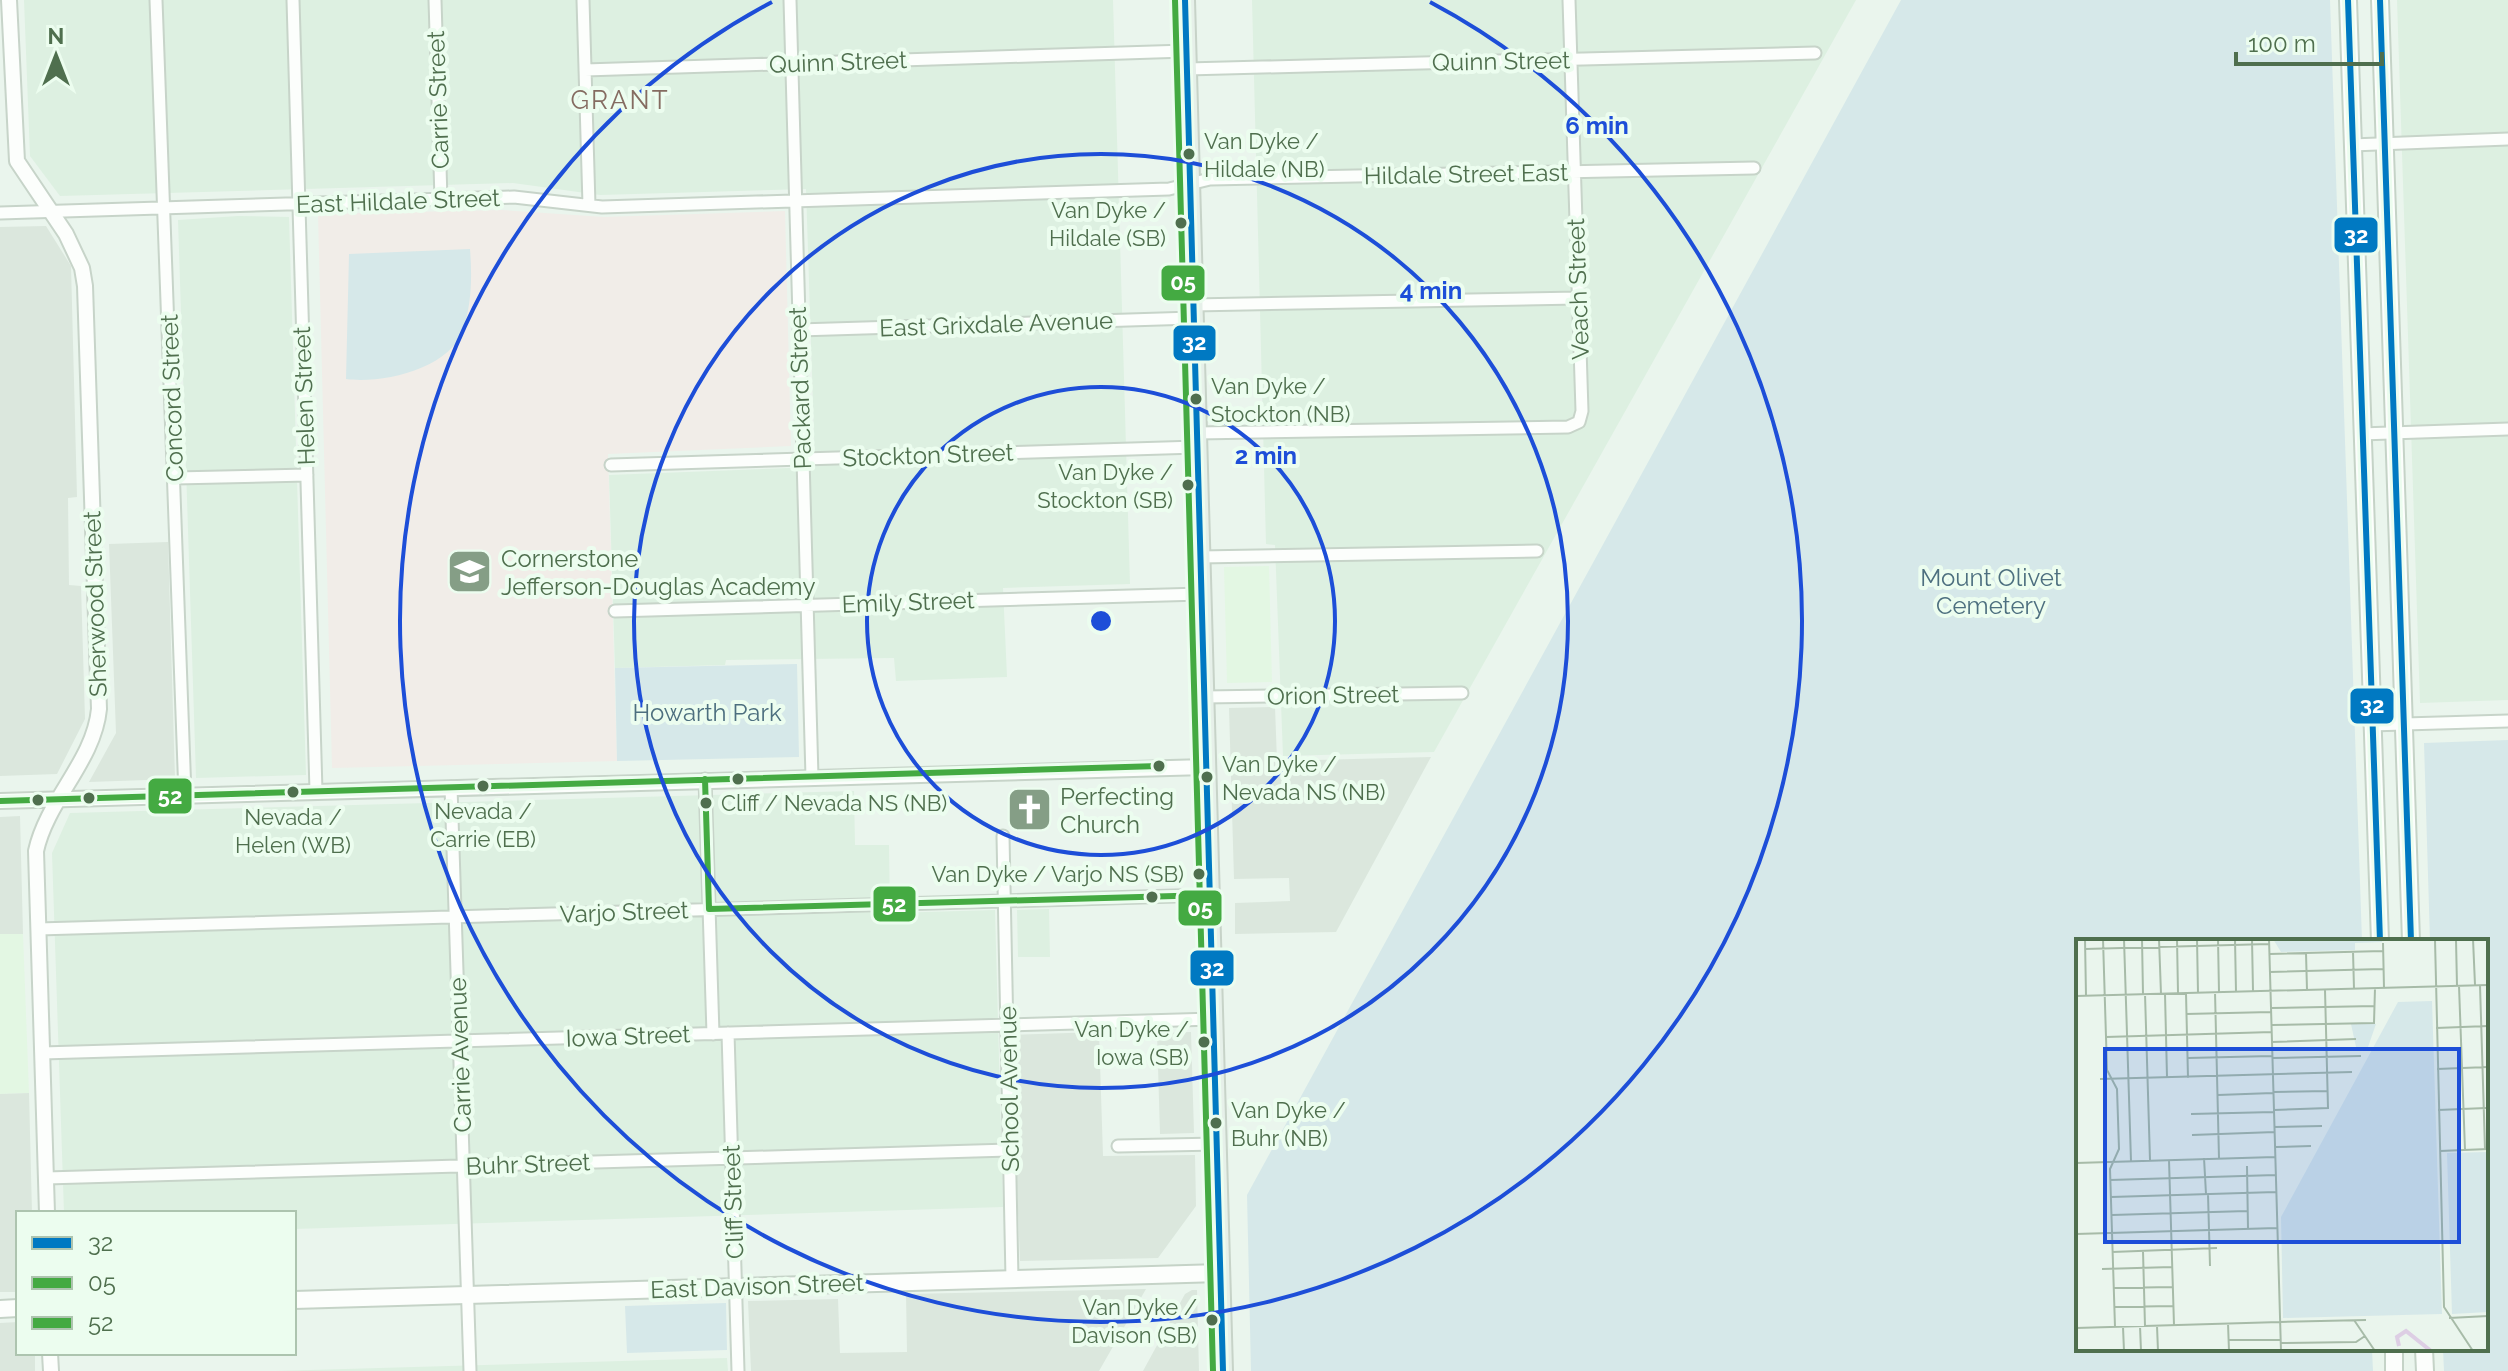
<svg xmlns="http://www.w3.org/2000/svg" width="2508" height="1371" font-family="Raleway,sans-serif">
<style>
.residential{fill:#ddf0e1}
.commercial{fill:#e3f7e3}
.industrial{fill:#dbe7dd}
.education{fill:#f1ede8}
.green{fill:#d6e8e9}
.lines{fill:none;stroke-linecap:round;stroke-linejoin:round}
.minor-casing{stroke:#c7d4c9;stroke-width:15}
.tertiary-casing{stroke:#c7d4c9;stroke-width:18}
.secondary-casing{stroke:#c5d3c7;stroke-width:20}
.primary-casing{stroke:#c7d3c8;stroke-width:22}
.minor{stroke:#fcfefc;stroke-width:11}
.tertiary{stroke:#fcfefc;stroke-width:14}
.secondary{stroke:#fcfefc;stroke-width:16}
.primary{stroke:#e6f0e9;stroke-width:18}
.bus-1-casing{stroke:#ecfdef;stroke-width:12}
.bus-2-casing{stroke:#ecfdef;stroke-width:12}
.bus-3-casing{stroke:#ecfdef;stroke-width:12}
.bus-1{stroke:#0079c2;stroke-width:6}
.bus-2{stroke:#44aa42;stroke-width:6}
.bus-3{stroke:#44aa42;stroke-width:6}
.ring{fill:none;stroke:#1d4ed8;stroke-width:4}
.bus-dot{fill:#4f6f4e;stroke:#ecfdef;stroke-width:3}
.labels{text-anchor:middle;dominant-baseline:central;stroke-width:8;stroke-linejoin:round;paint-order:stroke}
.bus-label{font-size:22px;fill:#4f6f4e;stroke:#ecfdef;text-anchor:start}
.street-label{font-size:24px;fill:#4f6f4e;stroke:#ecfdef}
.poi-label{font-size:24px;fill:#4f6f4e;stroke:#ecfdef;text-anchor:start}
.park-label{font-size:24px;fill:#4d6f7f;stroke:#ecfdef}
.neighbourhood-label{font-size:26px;letter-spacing:2px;fill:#856c61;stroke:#ecfdef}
.inset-river{fill:none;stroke:#ddcee4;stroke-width:4}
.inset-road{fill:none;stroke:#a7bba8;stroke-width:2}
.view{fill:#1d4ed8;fill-opacity:0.15;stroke:#1d4ed8;stroke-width:4}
.inset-edge{fill:none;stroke:#4f6f4e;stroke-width:4}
.centre{fill:#1d4ed8;stroke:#ecfdef;stroke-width:4}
.ring-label{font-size:24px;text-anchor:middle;font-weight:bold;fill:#1d4ed8;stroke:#ecfdef;stroke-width:8;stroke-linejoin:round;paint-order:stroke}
.line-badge{stroke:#ecfdef;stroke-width:3}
.badge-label{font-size:22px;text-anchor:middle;font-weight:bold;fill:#fff}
</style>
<rect width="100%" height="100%" fill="#eaf5ed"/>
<!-- residential -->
<path class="residential" d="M24,0H1113L1130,584L1003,588L1007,677L896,681L894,658L726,660L725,665L615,668L609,475L815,467L806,189L600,195L513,183L60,196L30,156Z
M1252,0H1856L1434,752L1283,756L1275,545L1266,544Z
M2397,0H2508V700L2420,703Z
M238,216L289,217L306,775L196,778L178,220Z
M854,791L855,845H889L890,913L995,910L1003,1207L294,1229V1213H64L52,853L70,813Z
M1049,909L1050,957H1018L1017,910Z
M727,1358L728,1371H275Z"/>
<!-- commercial -->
<path class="commercial" d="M1269,566L1272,682L1227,683L1224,567Z
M0,934H23L29,1093L0,1094Z"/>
<!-- industrial -->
<path class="industrial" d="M46,226L71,266L77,497L68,498L69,585L81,586L85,719L57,774L0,776V227Z
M168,542L175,779L89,782L116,733L109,544Z
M1275,707L1277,761L1431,757L1336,932L1235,934V903L1290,901L1289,878L1234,879L1229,708Z
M20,816L23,934H0V817Z
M1099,1032L1103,1156L1195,1155L1196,1206L1158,1258L1020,1261L1011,1035Z
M1191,1032L1194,1133L1160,1134L1157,1033Z
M29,1093L32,1213H18V1292H0V1094Z
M1146,1289L1099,1371H751L748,1301L838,1299L840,1353L907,1352L906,1294Z
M1192,1290H1197L1199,1371H1143L1185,1294Z
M18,1322V1353H35V1371H0V1323Z"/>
<!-- education -->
<path class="education" d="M502,210L604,217L785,211L791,446L608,454L617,761L332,768L318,214Z"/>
<!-- green -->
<path class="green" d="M1901,0H2330L2362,941H2078V1349H2372L2373,1371H1251L1247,1195Z
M470,249C472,275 472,304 463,329C451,369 382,384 346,379L349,254Z
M797,664L799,757L617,761L615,668Z
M2508,740V1371H2444L2443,1349H2486V941H2430L2424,743Z
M726,1303L727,1350L627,1353L625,1306Z"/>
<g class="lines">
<defs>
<path id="minor" d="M156,0L185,795
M293,0L316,791
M435,0L441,199
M583,0L589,205
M790,0L812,777
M1187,69L1815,53
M585,70L1186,51
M2352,145L2508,139
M0,213L514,197L602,207L1169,189L1210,179L1754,168
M1193,305L1578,298
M799,330L1193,318
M1197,433L1568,427L1579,422L1582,411L1569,0
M2361,434L2508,429
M611,465L1197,447
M175,478L307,475
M1200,557L1537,551
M615,611L1201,594
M1204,697L1462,693
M2370,725L2508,721
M705,779L713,1034
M451,787L470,1371
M1003,836L1012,1279
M38,929L1210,895
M728,1033L738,1371
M42,1053L1213,1019
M1118,1146L1217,1144
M46,1178L1009,1150"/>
<path id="tertiary" d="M9,0L17,161L66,234L82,268L85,286L99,709C94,761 47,800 36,851L47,1213
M0,801L1206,767
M50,1353L51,1371"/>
<path id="secondary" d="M2348,0L2380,941
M2380,0L2411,941
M294,1300L1220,1273
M0,1309L18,1308
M2394,1349V1371
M2424,1349L2425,1371"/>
<path id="primary" d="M1185,0L1223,1371"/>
</defs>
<!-- minor casing -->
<use href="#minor" class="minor-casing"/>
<!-- tertiary casing -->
<use href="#tertiary" class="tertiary-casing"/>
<!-- secondary casing -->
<use href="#secondary" class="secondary-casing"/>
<!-- primary casing -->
<use href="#primary" class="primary-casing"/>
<!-- minor -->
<use href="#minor" class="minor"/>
<!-- tertiary -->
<use href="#tertiary" class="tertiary"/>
<!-- secondary -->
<use href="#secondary" class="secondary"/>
<!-- primary -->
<use href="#primary" class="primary"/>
<defs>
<path id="bus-1" d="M1185,0L1223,1371
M2348,0L2380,941
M2380,0L2411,941"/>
<path id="bus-2" d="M1175,0L1213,1371"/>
<path id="bus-3" d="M705,779L709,909L1210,895
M0,801L1159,766"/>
</defs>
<!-- bus-1 casing -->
<use href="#bus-1" class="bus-1-casing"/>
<!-- bus-2 casing -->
<use href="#bus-2" class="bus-2-casing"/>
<!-- bus-3 casing -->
<use href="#bus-3" class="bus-3-casing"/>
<!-- bus-1 -->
<use href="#bus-1" class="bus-1"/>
<!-- bus-2 -->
<use href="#bus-2" class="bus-2"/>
<!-- bus-3 -->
<use href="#bus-3" class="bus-3"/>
</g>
<!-- distance rings -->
<g class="ring">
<circle cx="1101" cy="621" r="234"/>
<circle cx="1101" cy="621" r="467"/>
<path d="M1430 2A701 701 0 1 1 772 2"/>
</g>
<!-- icons -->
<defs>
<symbol id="school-square" viewBox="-11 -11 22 22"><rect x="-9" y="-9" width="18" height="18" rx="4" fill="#859e86" stroke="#ecfdef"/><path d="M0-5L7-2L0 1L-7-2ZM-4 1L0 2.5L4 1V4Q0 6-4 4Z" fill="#fff"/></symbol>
<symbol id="church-square" viewBox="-11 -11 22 22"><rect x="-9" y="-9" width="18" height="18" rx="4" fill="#859e86" stroke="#ecfdef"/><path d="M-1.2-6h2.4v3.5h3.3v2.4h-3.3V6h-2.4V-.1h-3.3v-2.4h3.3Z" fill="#fff"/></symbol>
</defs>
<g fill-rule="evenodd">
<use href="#school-square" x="444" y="546" width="51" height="51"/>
<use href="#church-square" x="1004" y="784" width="51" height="51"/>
</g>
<!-- markers -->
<g class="bus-dot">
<circle cx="1189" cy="154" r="7"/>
<circle cx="1181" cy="223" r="7"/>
<circle cx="1196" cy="399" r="7"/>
<circle cx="1188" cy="485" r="7"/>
<circle cx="1159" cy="766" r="7"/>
<circle cx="1207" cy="777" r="7"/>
<circle cx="738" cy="779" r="7"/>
<circle cx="483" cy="786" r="7"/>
<circle cx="293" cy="792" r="7"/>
<circle cx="89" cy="798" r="7"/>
<circle cx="38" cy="800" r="7"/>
<circle cx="706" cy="803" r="7"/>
<circle cx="1199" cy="874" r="7"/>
<circle cx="1152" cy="897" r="7"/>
<circle cx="1204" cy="1042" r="7"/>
<circle cx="1216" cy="1123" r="7"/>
<circle cx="1212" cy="1320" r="7"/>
</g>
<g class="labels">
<!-- bus labels -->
<g class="bus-label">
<text x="1204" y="141">Van Dyke /<tspan x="1204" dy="28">Hildale (NB)</tspan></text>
<text x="1166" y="210" text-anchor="end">Van Dyke /<tspan x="1166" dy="28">Hildale (SB)</tspan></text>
<text x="1211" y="386">Van Dyke /<tspan x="1211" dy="28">Stockton (NB)</tspan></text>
<text x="1173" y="472" text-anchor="end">Van Dyke /<tspan x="1173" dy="28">Stockton (SB)</tspan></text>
<text x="1222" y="764">Van Dyke /<tspan x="1222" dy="28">Nevada NS (NB)</tspan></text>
<text x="721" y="803">Cliff / Nevada NS (NB)</text>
<text x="483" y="811" text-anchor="middle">Nevada /<tspan x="483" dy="28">Carrie (EB)</tspan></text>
<text x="293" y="817" text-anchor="middle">Nevada /<tspan x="293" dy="28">Helen (WB)</tspan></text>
<text x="1184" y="874" text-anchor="end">Van Dyke / Varjo NS (SB)</text>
<text x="1189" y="1029" text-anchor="end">Van Dyke /<tspan x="1189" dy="28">Iowa (SB)</tspan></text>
<text x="1231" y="1110">Van Dyke /<tspan x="1231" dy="28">Buhr (NB)</tspan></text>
<text x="1197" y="1307" text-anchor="end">Van Dyke /<tspan x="1197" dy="28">Davison (SB)</tspan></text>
</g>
<!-- street labels -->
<g class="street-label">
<text transform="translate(1501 61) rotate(-1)">Quinn Street</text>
<text transform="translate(838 62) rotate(-2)">Quinn Street</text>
<text transform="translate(438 100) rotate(-92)">Carrie Street</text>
<text transform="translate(1466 174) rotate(-1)">Hildale Street East</text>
<text transform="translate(398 201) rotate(-2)">East Hildale Street</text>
<text transform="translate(1578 289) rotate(-92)">Veach Street</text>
<text transform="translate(996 324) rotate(-2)">East Grixdale Avenue</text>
<text transform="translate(800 388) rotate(-92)">Packard Street</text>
<text transform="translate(304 396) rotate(-92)">Helen Street</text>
<text transform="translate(172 398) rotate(-92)">Concord Street</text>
<text transform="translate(928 455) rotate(-2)">Stockton Street</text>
<text transform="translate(908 602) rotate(-2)">Emily Street</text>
<text transform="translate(95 604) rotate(-92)">Sherwood Street</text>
<text transform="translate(1333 695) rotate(-1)">Orion Street</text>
<text transform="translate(624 912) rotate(-2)">Varjo Street</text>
<text transform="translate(628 1036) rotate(-2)">Iowa Street</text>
<text transform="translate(460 1055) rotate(-92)">Carrie Avenue</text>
<text transform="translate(1009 1089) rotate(-91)">School Avenue</text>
<text transform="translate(528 1164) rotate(-2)">Buhr Street</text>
<text transform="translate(733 1202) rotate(-92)">Cliff Street</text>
<text transform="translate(757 1286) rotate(-2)">East Davison Street</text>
</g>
<!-- poi labels -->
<g class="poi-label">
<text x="501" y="558">Cornerstone<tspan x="501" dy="28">Jefferson-Douglas Academy</tspan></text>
<text x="1060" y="796">Perfecting<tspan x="1060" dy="28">Church</tspan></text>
</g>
<!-- park labels -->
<g class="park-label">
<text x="1991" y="577">Mount Olivet<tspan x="1991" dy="28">Cemetery</tspan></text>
<text x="707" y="712">Howarth Park</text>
</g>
<!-- neighbourhood labels -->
<g class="neighbourhood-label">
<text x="620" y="100">GRANT</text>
</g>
</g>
<!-- overview -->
<g transform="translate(2076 939)">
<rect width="412" height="412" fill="#eaf5ed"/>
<path d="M197,0H306V3L279,4V11L205,13ZM356,62L366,375L207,379L205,278L322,63ZM275,85H300L292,108H280ZM412,213V373L376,375L371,214Z" fill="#d6e8e9"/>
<path class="inset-river" d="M323,407L321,398L330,392L355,412"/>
<path class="inset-road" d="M9,0L10,57M27,0L31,131L41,150L43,210L34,230L39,388M48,0L55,222M66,0L67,55M83,0L85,55M101,0L102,54M121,0L122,54M142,0L143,53M159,0L160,53M176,0L177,52M193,0L205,412M397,0L399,46M359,1L386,0M359,1L368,368L397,412M380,1L381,47M307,4L308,49M9,10L193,5M277,12L278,50M230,14L231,51M194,15L307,12M194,33L307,30M404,46L409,210M383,47L389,211M139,53L143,219M110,54L112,139M69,55L74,221M89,55L91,138M0,57L412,46M195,69L299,67M110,75L195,73M196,86L298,84L299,49M360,89L412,87M30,98L196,93M196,103L280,100M112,119L196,117M196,119L285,117M361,130L412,128M24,140L276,133M197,153L252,152M142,156L197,154M198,171L252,169L249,51M362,171L410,169M115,175L198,173M198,188L246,187M116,196L199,193M199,208L235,207M364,212L412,210M128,219L130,255M93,221L98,386M0,224L199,218M171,227L172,290M34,241L200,236M132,255L134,327M35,258L200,253M36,276L171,272M0,295L201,289M67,312L69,387M36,313L141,309M26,330L96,328M38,349L97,348M38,368L97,367M373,379L412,377M278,381L299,412M204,383L290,381M152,384L153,412M64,387L65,412M81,387L82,412M47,388L48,412M0,389L204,383M153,401H204M204,404L280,403L289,397"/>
<path class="view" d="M29,110H383V303H29Z"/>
<rect width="412" height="412" class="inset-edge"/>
</g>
<circle cx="1101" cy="621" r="12" class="centre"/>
<g class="ring-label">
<text x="1597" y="134">6 min</text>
<text x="1431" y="299">4 min</text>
<text x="1266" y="464">2 min</text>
</g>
<g class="line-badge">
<rect x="2333" y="216" width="46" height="38" rx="8" fill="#0079c2"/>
<rect x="1160" y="264" width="46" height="38" rx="8" fill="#44aa42"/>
<rect x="1172" y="324" width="45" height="38" rx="8" fill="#0079c2"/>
<rect x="2349" y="687" width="46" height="38" rx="8" fill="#0079c2"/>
<rect x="147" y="777" width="46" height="38" rx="8" fill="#44aa42"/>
<rect x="872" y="885" width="45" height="38" rx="8" fill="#44aa42"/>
<rect x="1177" y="889" width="46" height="38" rx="8" fill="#44aa42"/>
<rect x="1189" y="949" width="46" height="38" rx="8" fill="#0079c2"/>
</g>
<g class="badge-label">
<text x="2356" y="243">32</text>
<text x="1183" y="290">05</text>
<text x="1194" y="350">32</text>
<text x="2372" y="713">32</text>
<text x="170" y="804">52</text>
<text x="894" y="912">52</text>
<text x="1200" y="916">05</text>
<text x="1212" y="976">32</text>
</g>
<!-- legend -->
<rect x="16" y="1211" width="280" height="144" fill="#ecfdef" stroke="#adc4af" stroke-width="2"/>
<rect x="32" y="1237" width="40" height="12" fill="#0079c2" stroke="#adc4af" stroke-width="2"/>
<text x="88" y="1251" font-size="24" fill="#4f6f4e">32</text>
<rect x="32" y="1277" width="40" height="12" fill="#44aa42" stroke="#adc4af" stroke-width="2"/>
<text x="88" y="1291" font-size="24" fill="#4f6f4e">05</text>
<rect x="32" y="1317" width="40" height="12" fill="#44aa42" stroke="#adc4af" stroke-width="2"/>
<text x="88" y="1331" font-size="24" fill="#4f6f4e">52</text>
<!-- north arrow -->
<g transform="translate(56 56)" stroke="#ecfdef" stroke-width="6" paint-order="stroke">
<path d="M0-6L14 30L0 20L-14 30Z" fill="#4f6f4e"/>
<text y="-12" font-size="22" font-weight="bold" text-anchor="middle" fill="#4f6f4e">N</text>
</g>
<!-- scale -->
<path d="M2236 52v12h146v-12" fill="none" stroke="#4f6f4e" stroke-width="4"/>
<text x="2248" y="52" font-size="24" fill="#4f6f4e" stroke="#ecfdef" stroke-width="6" paint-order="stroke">100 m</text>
</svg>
